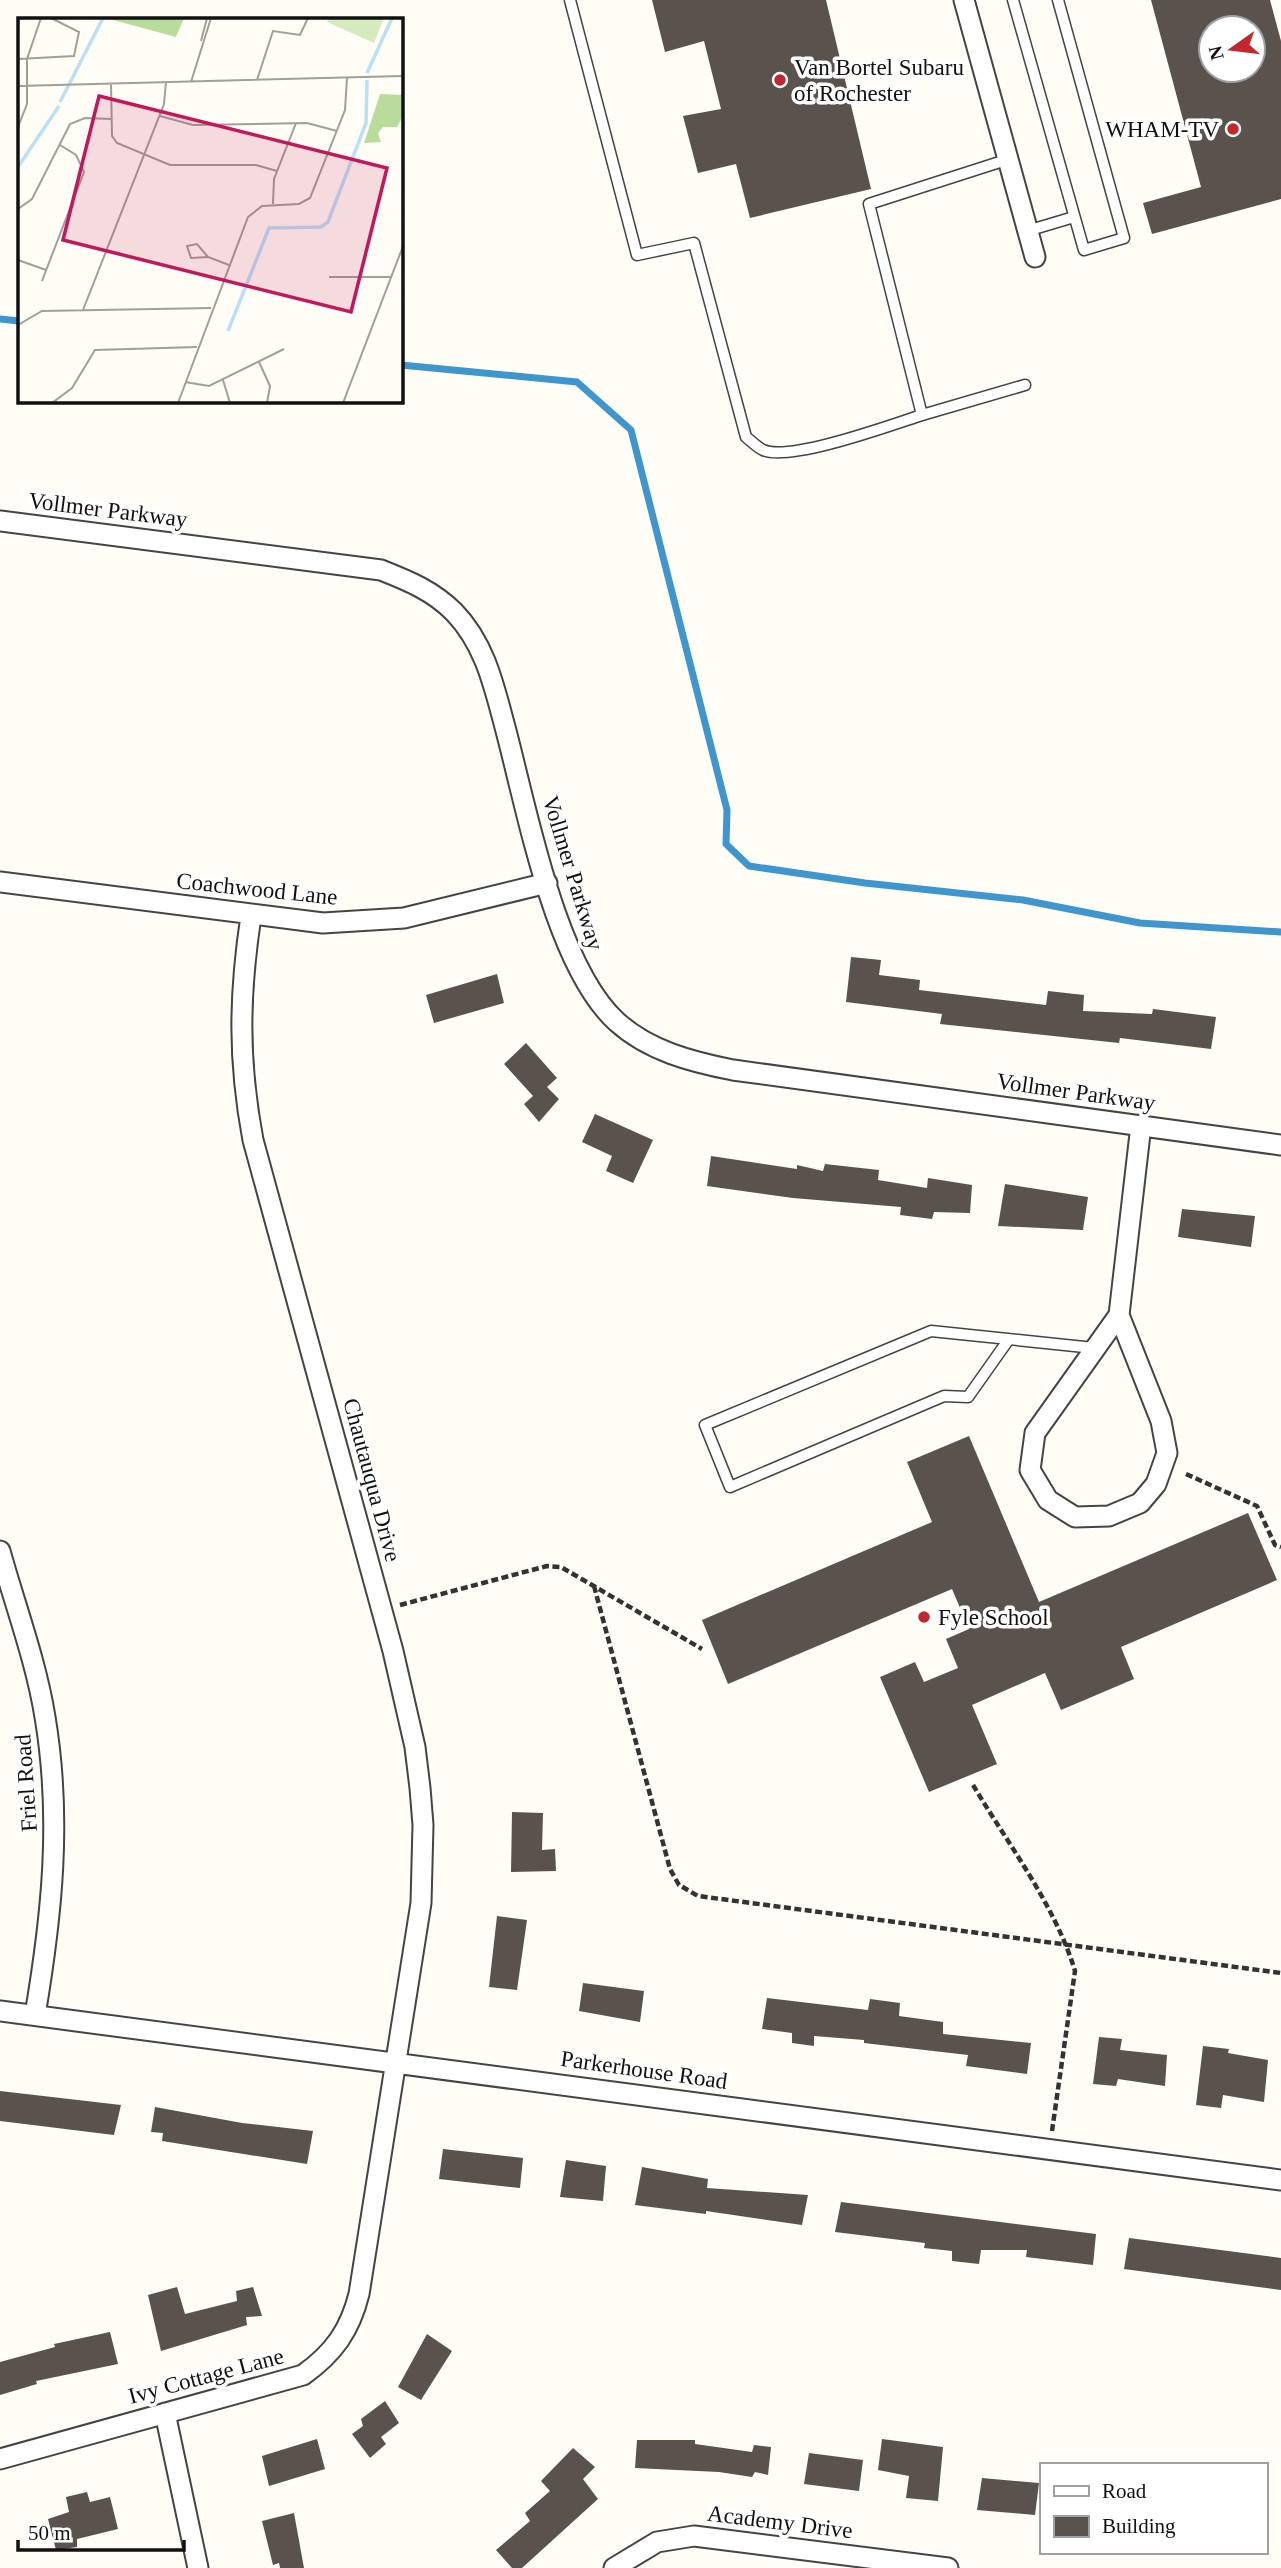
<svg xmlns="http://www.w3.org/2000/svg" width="1281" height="2568" font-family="Georgia,serif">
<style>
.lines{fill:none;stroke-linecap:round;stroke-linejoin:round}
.stream{stroke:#3f96cf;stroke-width:7}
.building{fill:#5a524d;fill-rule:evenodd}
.service-casing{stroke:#444;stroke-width:13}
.minor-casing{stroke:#444;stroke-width:23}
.path{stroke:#333;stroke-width:4.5;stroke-dasharray:7 3.5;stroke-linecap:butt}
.service{stroke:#fff;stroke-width:10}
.minor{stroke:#fff;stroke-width:19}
.poi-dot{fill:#c4262e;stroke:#fff;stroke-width:2.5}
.labels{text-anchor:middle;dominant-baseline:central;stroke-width:7;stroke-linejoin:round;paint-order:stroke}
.poi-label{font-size:23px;fill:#111;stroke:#fff;text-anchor:start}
.street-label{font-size:23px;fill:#111;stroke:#fff}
.inset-river{fill:none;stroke:#b9e0f7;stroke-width:3.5}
.inset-road{fill:none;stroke:#a09f9a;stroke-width:2}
.view{fill:#c2185b;fill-opacity:0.15;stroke:#c2185b;stroke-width:3.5}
.inset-edge{fill:none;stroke:#111;stroke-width:3.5}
</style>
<rect width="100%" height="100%" fill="#fffdf5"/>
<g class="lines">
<!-- stream -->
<path class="stream" d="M0,319L19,321
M401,365L577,382L631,430L727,810L726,844L749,866L865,883L1023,900L1140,923L1281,932"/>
</g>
<!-- building -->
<path class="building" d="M652,0H826L871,189L750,218L736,164L698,173L683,116L721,109L704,41L665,52Z
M1151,0H1270L1281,41V199L1152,234L1143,203L1201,187ZM1211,28H1253V70H1211Z
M851,957L881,960L879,975L920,980L919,990L1046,1005L1048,991L1084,995L1083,1011L1152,1014L1153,1009L1216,1017L1211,1049L1120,1038L1119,1043L940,1024L942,1014L846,1002Z
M497,974L504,1003L434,1023L426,995Z
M526,1043L557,1078L547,1087L559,1099L539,1122L524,1104L533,1096L504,1064Z
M595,1114L653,1140L633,1183L606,1171L612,1156L582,1142Z
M711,1156L797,1169V1165L823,1171L825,1164L879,1170L878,1180L927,1188L928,1178L972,1185L970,1213L934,1212L932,1219L900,1215L901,1207L793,1198L707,1186Z
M1005,1184L1088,1197L1083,1230L998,1226Z
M1182,1209L1255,1216L1251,1247L1178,1237Z
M969,1436L1039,1602L1248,1513L1277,1580L1121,1647L1134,1679L1061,1710L1045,1673L972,1705L997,1764L929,1792L880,1677L915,1662L924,1682L958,1668L946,1639L969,1629L952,1589L728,1684L702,1620L932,1522L907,1462Z
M512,1812L543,1813L542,1850L555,1849L556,1871L511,1872Z
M497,1916L527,1920L517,1990L489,1987Z
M583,1983L644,1991L640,2022L579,2011Z
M767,1998L868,2010L870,1999L900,2003L899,2016L943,2022V2034L1031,2043L1027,2074L966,2066L968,2055L864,2043V2040L814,2036V2046L792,2043V2033L762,2029Z
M1099,2037L1122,2039L1120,2050L1167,2055L1165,2086L1118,2079L1116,2086L1093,2084Z
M1203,2046L1229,2049L1228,2053L1268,2060L1264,2102L1223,2095L1221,2108L1196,2105Z
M0,2091L121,2105L114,2135L0,2121Z
M155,2107L242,2123L313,2131L307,2164L162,2141L163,2133L151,2132Z
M443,2149L523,2158L520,2188L439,2179Z
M566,2160L606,2166L603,2201L560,2197Z
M642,2167L708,2179L707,2188L808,2195L802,2225L706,2211V2214L635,2205Z
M841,2202L1096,2234L1093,2265L1026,2257L1027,2250H981L979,2264L952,2261V2251L924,2248L925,2243L835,2232Z
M1129,2238L1281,2258V2290L1124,2269Z
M177,2287L185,2314L237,2301L236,2291L253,2287L262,2316L246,2317L247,2325L161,2351L148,2295Z
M110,2332L118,2364L36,2381L37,2384L0,2395V2362L55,2347L54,2344Z
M427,2334L452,2351L421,2400L398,2387Z
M385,2401L399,2423L381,2437L386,2444L370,2458L352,2434L363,2426L361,2419Z
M317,2439L325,2469L269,2486L262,2456Z
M882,2439L943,2447L938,2501L906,2498L909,2476L878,2470Z
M637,2440H695V2444L752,2452L754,2445L771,2447L768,2475L755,2472L752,2477L719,2472L635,2468Z
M573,2448L595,2467L583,2479L598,2499L522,2568H512L496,2550L530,2521L525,2513L550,2491L541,2481Z
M809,2453L863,2460L859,2491L804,2484Z
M982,2478L1039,2483L1035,2515L977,2510Z
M87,2492L90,2502L110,2497L118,2529L77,2539V2547L56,2550L48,2519L69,2512L66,2497Z
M294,2513L304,2568H280L279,2563L273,2565L262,2521Z"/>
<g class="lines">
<defs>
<path id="service" d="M570,0L637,255L694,243L746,437C751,441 757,447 763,450C790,462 891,425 922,415L869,204L1006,160
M1013,0L1084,250L1124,238L1058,0
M1027,231L1074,217
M922,415L1025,385
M1009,1339L968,1397L944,1396L730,1487L705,1425L931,1331L1094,1348"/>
<path id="minor" d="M964,0L1035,257
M0,521L381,570C409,581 433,591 454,612C485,644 494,686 505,727C527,809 555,966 617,1022C649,1051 692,1062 733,1070L1281,1145
M0,882L323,923L404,918L547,883
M1119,1315L1161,1421L1167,1453L1156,1484L1140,1503L1109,1516L1075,1517L1048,1500L1030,1470L1035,1433L1119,1315L1141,1125
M0,1551C15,1605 36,1661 45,1717C62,1818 52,1915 35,2015
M0,2011L1281,2180
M165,2413L198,2568
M0,2459L303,2375C334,2353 350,2330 359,2294L421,1903L423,1825L420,1788L415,1747L393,1651L253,1140C238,1060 239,995 251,916
M614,2568L657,2542L694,2536L948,2568"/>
</defs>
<!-- service casing -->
<use href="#service" class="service-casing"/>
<!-- minor casing -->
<use href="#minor" class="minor-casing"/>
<!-- path -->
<path class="path" d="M1186,1474L1257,1506L1275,1545L1281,1547
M594,1586L670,1869L679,1885L698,1896L1281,1973
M400,1605L547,1566L561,1567L702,1649
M973,1785C1008,1844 1055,1905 1075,1971L1052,2131"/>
<!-- service -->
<use href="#service" class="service"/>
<!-- minor -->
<use href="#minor" class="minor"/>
</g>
<!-- markers -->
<g class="poi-dot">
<circle cx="780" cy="80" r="7"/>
<circle cx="1233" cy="129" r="7"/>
<circle cx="924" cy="1617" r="7"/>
</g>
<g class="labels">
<!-- poi labels -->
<g class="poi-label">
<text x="794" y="67">Van Bortel Subaru<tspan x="794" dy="26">of Rochester</tspan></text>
<text x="1219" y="129" text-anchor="end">WHAM-TV</text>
<text x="938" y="1617">Fyle School</text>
</g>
<!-- street labels -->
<g class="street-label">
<text transform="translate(108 510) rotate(7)">Vollmer Parkway</text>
<text transform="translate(573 873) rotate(73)">Vollmer Parkway</text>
<text transform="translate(257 889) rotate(6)">Coachwood Lane</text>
<text transform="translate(1076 1092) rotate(8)">Vollmer Parkway</text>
<text transform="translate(372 1480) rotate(75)">Chautauqua Drive</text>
<text transform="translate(26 1783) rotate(-94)">Friel Road</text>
<text transform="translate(644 2070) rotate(8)">Parkerhouse Road</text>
<text transform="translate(206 2376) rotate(-15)">Ivy Cottage Lane</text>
<text transform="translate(780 2522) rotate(7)">Academy Drive</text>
</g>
</g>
<!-- overview -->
<g transform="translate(18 18)">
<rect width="385" height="385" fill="#fffdf5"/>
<path d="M311,0H366L356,25L309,4Z" fill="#d5ebbd"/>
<path d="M88,0H166L158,19ZM362,76L385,77V98L379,109H365L360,115L363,124L346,125Z" fill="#b9dc9c"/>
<path class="inset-river" d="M349,55L374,0M42,84L85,0M0,149L41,88M210,313L251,210L303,209L310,204L348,105L349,62"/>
<path class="inset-road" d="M183,23L189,0M0,41L56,38L61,14L33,0M239,62L255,13L282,17L290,0M173,64L193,0M93,65L94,118L99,125L152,147H238L259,153M0,68L385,58M142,98L175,107L289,105L319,113M0,109L9,86V41L23,0M255,186L256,161L278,105M0,191L14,181L52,106L67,100L94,101M190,239L173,240L169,228L179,226L190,239L211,247M0,242L28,252M311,259H373M24,263L66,154L58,137L42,127M65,292L146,86L148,64M0,307L24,293L193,290M241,344L252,368L249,385M205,362L212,385M167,364L191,368L266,331M34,385L54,370L77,332L179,329M160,385L230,199L244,188L281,186L292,180L327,92L329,60M325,385L385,228"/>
<path class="view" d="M81,78L369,150L333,294L45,222Z"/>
<rect width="385" height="385" class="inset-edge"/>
</g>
<!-- legend -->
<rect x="1040" y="2463" width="228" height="91" fill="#ffffff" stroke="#a0a0a0" stroke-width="2"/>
<rect x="1054" y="2486" width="35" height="10" fill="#ffffff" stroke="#a0a0a0" stroke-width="2"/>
<text x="1102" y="2498" font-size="21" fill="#111111">Road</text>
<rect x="1054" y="2516" width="35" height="21" fill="#5a524d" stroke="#a0a0a0" stroke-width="2"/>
<text x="1102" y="2533" font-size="21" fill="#111111">Building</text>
<!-- north arrow -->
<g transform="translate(1232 49) rotate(256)"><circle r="33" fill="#ffffff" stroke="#a0a0a0" stroke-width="2"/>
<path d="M0-5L12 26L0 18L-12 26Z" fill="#c4262e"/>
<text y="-10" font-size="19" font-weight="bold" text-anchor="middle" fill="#111111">N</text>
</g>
<!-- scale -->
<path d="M18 2540v10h166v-10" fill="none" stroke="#111111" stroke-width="3.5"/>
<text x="28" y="2540" font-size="21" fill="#111111" stroke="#ffffff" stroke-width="5" paint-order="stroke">50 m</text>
</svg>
